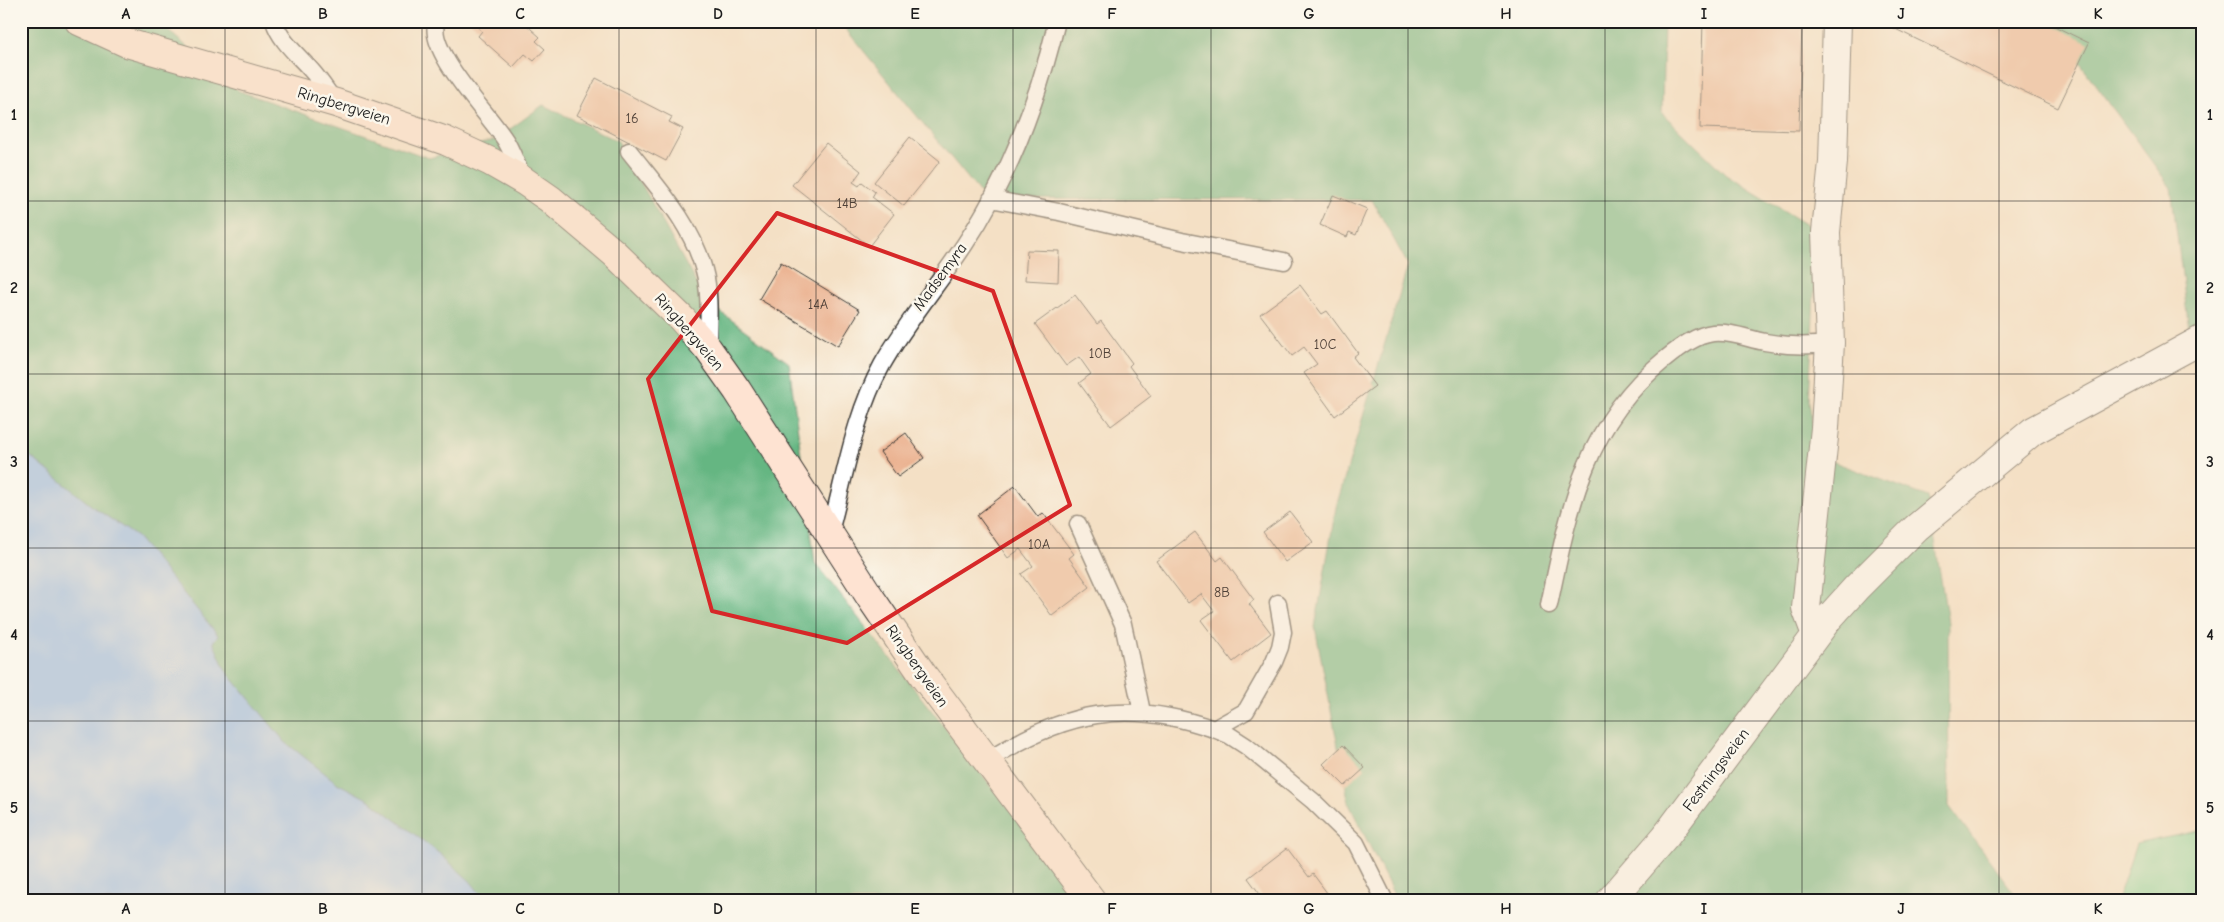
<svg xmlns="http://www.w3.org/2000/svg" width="2224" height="922" font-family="'Comic Neue',sans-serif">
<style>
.green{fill:#7cd59a;stroke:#4c785b}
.forest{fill:#65b682;stroke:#40694f}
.water{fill:#88baf5;stroke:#526b88}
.building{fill:#ebb291}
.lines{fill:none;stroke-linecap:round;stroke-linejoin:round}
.service-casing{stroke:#3c3935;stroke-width:19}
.minor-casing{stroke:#3c3935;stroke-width:30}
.secondary-casing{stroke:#3c3935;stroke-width:30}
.service{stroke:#fff;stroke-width:16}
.minor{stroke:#fff;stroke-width:28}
.secondary{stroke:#fee3d2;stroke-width:28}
.marked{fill:none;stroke:#d62828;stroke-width:4;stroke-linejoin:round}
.grid{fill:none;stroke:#1c1c1c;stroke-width:1;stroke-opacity:0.55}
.labels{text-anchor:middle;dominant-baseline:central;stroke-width:5;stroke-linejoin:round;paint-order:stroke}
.number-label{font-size:14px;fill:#504239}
.street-label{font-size:16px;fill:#1c1c1c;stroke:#fbf7ec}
.neatline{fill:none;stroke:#1c1c1c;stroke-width:2}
.grid-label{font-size:16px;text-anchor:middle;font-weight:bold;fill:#1c1c1c}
</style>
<rect width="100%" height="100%" fill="#fbf7ec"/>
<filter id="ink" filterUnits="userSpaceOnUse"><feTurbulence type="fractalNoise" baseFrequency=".02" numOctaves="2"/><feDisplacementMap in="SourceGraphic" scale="10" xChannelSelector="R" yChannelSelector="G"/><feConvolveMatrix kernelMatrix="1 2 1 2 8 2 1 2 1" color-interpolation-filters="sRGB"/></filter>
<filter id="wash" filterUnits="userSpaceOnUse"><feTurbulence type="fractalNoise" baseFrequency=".0096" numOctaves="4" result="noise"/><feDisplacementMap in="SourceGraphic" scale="20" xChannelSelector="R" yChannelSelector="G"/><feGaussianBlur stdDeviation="1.12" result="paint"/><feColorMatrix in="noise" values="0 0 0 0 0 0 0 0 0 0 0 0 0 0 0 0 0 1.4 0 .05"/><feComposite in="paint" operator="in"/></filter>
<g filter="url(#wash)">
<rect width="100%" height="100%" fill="#f4e0c5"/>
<!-- green -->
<path class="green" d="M2203,830V901H2117L2136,844Z"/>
<!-- forest -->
<path class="forest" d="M21,21H157L239,91L429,158L495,140L543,105L618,141L706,301L789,363L815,563L1082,901H486L470,881L440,854L371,801L337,783L285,742L226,671L213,642L218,635L137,537L93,507L21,449Z
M839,21H1664L1662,113L1726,175L1817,231L1809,402L1818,456L1928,497L1948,623L1949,806L2020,901H1397L1349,804L1315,627L1336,507L1408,265L1372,200L985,199Z
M2049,21H2203V441L2171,188Z"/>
<!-- water -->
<path class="water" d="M21,449L93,507L137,537L218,635L213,642L226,671L285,742L337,783L371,801L440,854L470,881L486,901H21Z"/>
<g id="blocks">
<!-- building -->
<path class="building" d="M470,21H522L540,37L536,41L545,49L534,61L525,54L513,67L478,36L482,31Z
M1703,21H1802L1799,131L1700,128Z
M1879,21H2044L2089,43L2058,108Z
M596,78L672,117L669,122L683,129L666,161L577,115Z
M910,137L940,161L904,206L874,182Z
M826,143L861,171L853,182L859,186L862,182L875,192L872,197L894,214L869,246L792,185Z
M1333,195L1367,209L1356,235L1349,232L1347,237L1320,225Z
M1027,250L1059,251L1058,282L1025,280Z
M781,262L860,310L838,346L759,299Z
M1300,285L1322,314L1327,311L1358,353L1353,357L1375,386L1335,416L1304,373L1317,364L1304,347L1292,356L1260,314Z
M1075,295L1097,324L1101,321L1132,363L1129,366L1151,396L1111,426L1079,383L1091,374L1079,357L1066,366L1035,324Z
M906,433L924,458L898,477L880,452Z
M1015,486L1038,517L1043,513L1074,554L1069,558L1090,587L1052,616L1021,574L1033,566L1020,549L1008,558L977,515Z
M1290,512L1313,542L1285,562L1263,532Z
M1195,532L1217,561L1222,557L1254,600L1249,604L1271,633L1233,662L1201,620L1214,611L1201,594L1188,603L1156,561Z
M1343,745L1365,768L1345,786L1323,764Z
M1287,848L1309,877L1313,874L1333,901H1265L1248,878Z"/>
</g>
</g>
<g filter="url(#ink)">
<use href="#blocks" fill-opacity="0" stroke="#3c3935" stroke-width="1"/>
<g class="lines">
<defs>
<path id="service" d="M274,21C280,41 298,55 311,70C320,80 327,91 335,102
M437,21C424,50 493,118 507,143C513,154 518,167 523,179
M629,151C658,188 692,224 704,270C711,295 708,324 708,349
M991,199L1059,212L1182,241L1284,261
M1078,524L1123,624L1142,712
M829,535C845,478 853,418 882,365C906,322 938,285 965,244C1010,176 1038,100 1057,21
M1549,605C1569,510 1584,425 1664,360C1678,349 1695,335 1713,333C1731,331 1748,339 1765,342C1787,346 1809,347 1830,343
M1214,729L1229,735L1246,746L1313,801L1356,843L1385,901
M987,761C1063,712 1126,698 1214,729L1246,711L1274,662L1280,647L1283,632L1278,603"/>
<path id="minor" d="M1816,635L1806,608L1825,428L1830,343L1826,232L1833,162L1837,21
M1610,901L1666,836L1828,619L1856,588L1916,528L2033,431L2203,339"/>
<path id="secondary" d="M79,21L127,43L336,103L446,141L491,162L524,181L550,199L614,253L682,319L708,349L737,390L872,600L923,675L1092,901"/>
</defs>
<!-- service casing -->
<use href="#service" class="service-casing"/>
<!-- minor casing -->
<use href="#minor" class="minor-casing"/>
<!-- secondary casing -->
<use href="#secondary" class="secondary-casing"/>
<!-- service -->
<use href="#service" class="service"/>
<!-- minor -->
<use href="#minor" class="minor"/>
<!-- secondary -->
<use href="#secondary" class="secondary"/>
</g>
</g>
<!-- marked area -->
<path d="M0 0H2224V922H0ZM777,213L993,291L1070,505L847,643L712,611L648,379Z" fill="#f4e0c5" fill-opacity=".55" fill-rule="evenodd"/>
<path class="marked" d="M777,213L993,291L1070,505L847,643L712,611L648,379Z"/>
<!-- grid -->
<path class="grid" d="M225,21V901M422,21V901M619,21V901M816,21V901M1013,21V901M1211,21V901M1408,21V901M1605,21V901M1802,21V901M1999,21V901M21,201H2203M21,374H2203M21,548H2203M21,721H2203"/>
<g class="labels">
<!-- number labels -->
<g class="number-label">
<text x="632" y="118">16</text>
<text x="847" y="203">14B</text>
<text x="818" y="304">14A</text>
<text x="1325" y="344">10C</text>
<text x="1100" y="353">10B</text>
<text x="1039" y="544">10A</text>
<text x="1222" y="592">8B</text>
</g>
<!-- street labels -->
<g class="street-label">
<text transform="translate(344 106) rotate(17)">Ringbergveien</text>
<text transform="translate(940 277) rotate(-54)">Madsemyra</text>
<text transform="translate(689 332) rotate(49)">Ringbergveien</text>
<text transform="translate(917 666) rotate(55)">Ringbergveien</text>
<text transform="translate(1716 770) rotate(-53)">Festningsveien</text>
</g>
</g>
<!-- margin -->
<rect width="2224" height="922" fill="none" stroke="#fbf7ec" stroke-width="55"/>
<rect x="28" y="28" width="2168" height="866" class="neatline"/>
<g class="grid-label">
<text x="126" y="19">A</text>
<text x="323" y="19">B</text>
<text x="520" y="19">C</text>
<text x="718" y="19">D</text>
<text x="915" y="19">E</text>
<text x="1112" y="19">F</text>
<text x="1309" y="19">G</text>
<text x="1506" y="19">H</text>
<text x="1704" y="19">I</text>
<text x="1901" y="19">J</text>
<text x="2098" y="19">K</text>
<text x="14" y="120">1</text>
<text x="2210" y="120">1</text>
<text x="14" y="293">2</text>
<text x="2210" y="293">2</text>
<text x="14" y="467">3</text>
<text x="2210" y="467">3</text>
<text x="14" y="640">4</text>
<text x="2210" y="640">4</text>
<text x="14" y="813">5</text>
<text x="2210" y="813">5</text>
<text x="126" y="914">A</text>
<text x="323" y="914">B</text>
<text x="520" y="914">C</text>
<text x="718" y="914">D</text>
<text x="915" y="914">E</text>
<text x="1112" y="914">F</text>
<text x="1309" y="914">G</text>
<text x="1506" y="914">H</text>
<text x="1704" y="914">I</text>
<text x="1901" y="914">J</text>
<text x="2098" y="914">K</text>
</g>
</svg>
